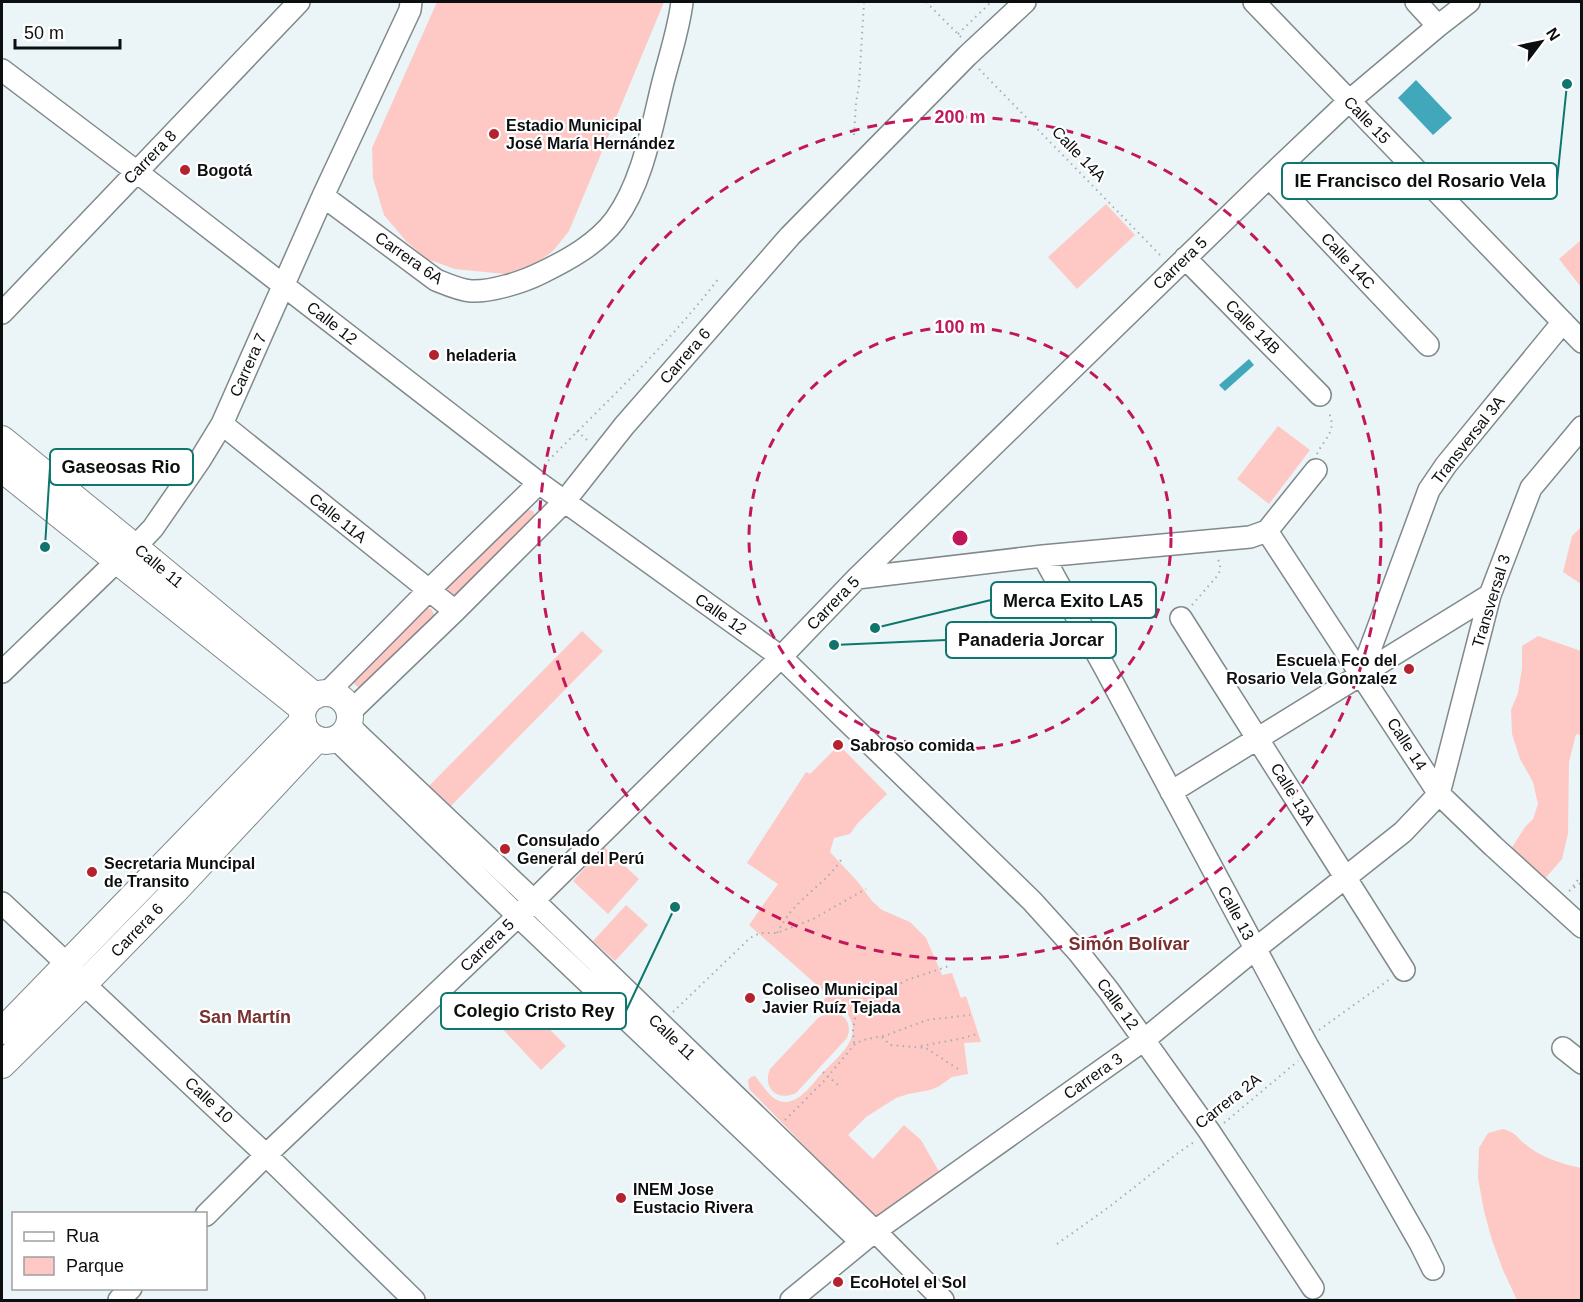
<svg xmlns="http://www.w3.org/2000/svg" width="1583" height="1302" font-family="Helvetica,sans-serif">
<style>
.green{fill:#fec8c4}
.water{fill:#41a8bc}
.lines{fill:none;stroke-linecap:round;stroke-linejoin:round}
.minor-casing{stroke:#80898b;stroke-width:24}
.major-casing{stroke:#80898b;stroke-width:28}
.path{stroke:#a6aeaf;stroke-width:2;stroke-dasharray:1.5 4.5;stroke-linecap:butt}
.minor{stroke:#fff;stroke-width:21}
.major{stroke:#fff;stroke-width:26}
.ring{fill:none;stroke:#c2185b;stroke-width:3;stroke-dasharray:10 8}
.poi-dot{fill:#b4222f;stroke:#fff;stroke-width:2}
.labels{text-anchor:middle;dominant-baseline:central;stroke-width:4.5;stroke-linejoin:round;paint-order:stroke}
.street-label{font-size:16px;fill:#0c0f10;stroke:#fff}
.poi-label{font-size:16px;font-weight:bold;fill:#0c0f10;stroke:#fff;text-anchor:start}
.neighbourhood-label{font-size:18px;font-weight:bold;fill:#783130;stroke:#fff}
.centre{fill:#c2185b;stroke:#fff;stroke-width:3}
.ring-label{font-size:18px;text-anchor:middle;font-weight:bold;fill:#c2185b;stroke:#fff;stroke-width:4.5;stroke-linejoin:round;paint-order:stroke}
.leader{fill:none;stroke:#0f766e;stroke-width:2}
.callout-dot{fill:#0f766e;stroke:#fff;stroke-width:2}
.callout{fill:#fff;stroke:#0f766e;stroke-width:2}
.callout-label{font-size:18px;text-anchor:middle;font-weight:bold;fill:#0c0f10}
</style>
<rect width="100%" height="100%" fill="#ebf5f7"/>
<!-- green -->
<path class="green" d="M437,2H664L569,231L553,251L536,263L505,274L455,269L427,259L406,241L384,215L373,178L372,148Z
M1106,204L1135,235L1077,289L1048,257Z
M1581,240V287L1559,259Z
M1278,426L1310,450L1269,504L1237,479Z
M525,509L533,511L536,518L459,596L452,598L444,589Z
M1581,527V584L1563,572L1572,536Z
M424,607L431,609L435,616L361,689L354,684V680Z
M582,631L603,651L449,808L428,787Z
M1538,636L1581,651V735L1576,734L1569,762L1568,834L1562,859L1543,881L1509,852L1525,827L1533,819L1538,804L1533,782L1520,759L1512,734L1511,710L1518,693L1522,668V646Z
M839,745L887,794L857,824L850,834L834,838L830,852L858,882L872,901L882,910L910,922L926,938L942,975L952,973L961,998L966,996L981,1042L964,1043L968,1074L952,1077L938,1087L930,1090L908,1094L896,1098L866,1117L848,1135L873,1159L904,1125L921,1140L941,1175L878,1217L872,1215L749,1089L748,1080L751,1077L755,1076C764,1086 771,1103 787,1102C802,1100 813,1083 822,1073C832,1063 844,1053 850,1041C856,1030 852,1015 841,1008C835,1005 828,1005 822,1004L827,994L749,925L778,884L747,863L806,772L810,774Z
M604,847L639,879L608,914L573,881Z
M626,905L648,925L615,961L593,941Z
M489,996L502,1009L517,996L566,1046L541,1070L480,1005Z
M828,1012C844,1012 853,1023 847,1038L796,1093C777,1102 762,1088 770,1069L818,1018Z
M1503,1129C1517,1133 1515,1136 1525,1144C1540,1157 1562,1164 1581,1168V1300H1517L1503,1270L1492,1240L1484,1211L1478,1178L1479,1148L1488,1133Z"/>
<!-- water -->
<path class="water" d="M1416,80L1452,118L1433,135L1398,98Z
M1249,359L1254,365L1225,391L1219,385Z"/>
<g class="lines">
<defs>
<path id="minor" d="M1254,2L1582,342
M1416,2L1438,26
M2,70L137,172L539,483L781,657L1032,901L1079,953L1109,991L1209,1131L1313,1288
M1269,177L1428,345
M323,196L436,280C446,284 459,290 471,291C491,292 523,282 541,273C568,260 597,244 615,220C643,182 652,126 663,82C670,55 679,28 682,2
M1185,258L1320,395
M2,313L299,2
M222,424L455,611
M1267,531L1439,794L1493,846L1582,927
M1043,556L1106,670L1307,1045L1420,1243L1433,1269
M857,578L1043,556L1250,537L1267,531L1316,470
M1181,618L1404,970
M2,672L117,561L135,547L153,528L200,460L222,424L323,196L410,10L411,2
M1361,674L1429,490L1446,465L1563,322
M327,693L428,591L539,483
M349,713L455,611L564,502L624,426L790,236L967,56L1025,2
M348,725L533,900L875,1231L943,1300
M335,738L518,916L861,1242
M1171,792L1490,595
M2,903L66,963L84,984L266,1155L414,1300
M1563,1048L1582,1063
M206,1215L266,1155L518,916L781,657L857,578L1269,177L1349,101L1438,26L1469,2
M119,1300L131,1288
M791,1300L875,1231L1144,1040L1255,949L1403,832L1439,794L1490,595L1531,488L1582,427"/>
<path id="major" d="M2,439L135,547L315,696
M2,469L303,709
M302 717a24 24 0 1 1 48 0a24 24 0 1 1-48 0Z
M2,1031L303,721
M2,1065L84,984L174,892L317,739"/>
</defs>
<!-- minor casing -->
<use href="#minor" class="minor-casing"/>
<!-- major casing -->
<use href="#major" class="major-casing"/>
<!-- path -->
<path class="path" d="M926,2L961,37
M958,34L991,2
M979,69L1161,256
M854,135L856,103L859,85L864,2
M577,431L588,441
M1317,454C1325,437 1338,431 1328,411
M544,465C604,404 667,346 719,278
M1192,605L1218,575C1221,569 1221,564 1217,558
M1573,886L1582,875
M1569,891L1582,882
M777,933C783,922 790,911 800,902C815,887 829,878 841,860
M673,1012L750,938L760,933H777L813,919L866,889
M1319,1030L1390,979
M882,1037L890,1045L926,1048L961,1071
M854,1043L853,1031L855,1019L860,1009L868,1001L907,980L949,966
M921,1046L959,1039L977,1034
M823,1072L838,1085
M785,1120L824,1081L855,1044L863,1040L887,1035L927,1020L970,1015
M1224,1123L1298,1061
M1057,1244L1109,1207L1178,1153L1194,1142"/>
<!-- minor -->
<use href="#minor" class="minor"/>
<!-- major -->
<use href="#major" class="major"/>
</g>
<!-- distance rings -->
<g class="ring">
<circle cx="960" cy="538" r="211"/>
<circle cx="960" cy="538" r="421"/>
</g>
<!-- markers -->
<g class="poi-dot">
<circle cx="494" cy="134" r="6"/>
<circle cx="185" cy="170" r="6"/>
<circle cx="434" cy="355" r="6"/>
<circle cx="1409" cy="669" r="6"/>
<circle cx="838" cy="745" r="6"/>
<circle cx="505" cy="849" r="6"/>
<circle cx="92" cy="872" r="6"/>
<circle cx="750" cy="998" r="6"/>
<circle cx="621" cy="1198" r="6"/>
<circle cx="838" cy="1282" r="6"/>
</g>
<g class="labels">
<!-- street labels -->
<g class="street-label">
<text transform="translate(1367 120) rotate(46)">Calle 15</text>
<text transform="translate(1079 154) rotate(46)">Calle 14A</text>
<text transform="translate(150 157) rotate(-46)">Carrera 8</text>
<text transform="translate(409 258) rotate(35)">Carrera 6A</text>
<text transform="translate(1348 261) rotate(47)">Calle 14C</text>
<text transform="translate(1180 263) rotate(-44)">Carrera 5</text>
<text transform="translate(332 323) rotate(38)">Calle 12</text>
<text transform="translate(1253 327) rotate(45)">Calle 14B</text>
<text transform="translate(685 356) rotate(-49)">Carrera 6</text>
<text transform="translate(248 365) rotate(-66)">Carrera 7</text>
<text transform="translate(1468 440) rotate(-52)">Transversal 3A</text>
<text transform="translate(338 518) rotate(39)">Calle 11A</text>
<text transform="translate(159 566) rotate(40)">Calle 11</text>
<text transform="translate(1491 601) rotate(-73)">Transversal 3</text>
<text transform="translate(833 603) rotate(-46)">Carrera 5</text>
<text transform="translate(721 614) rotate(35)">Calle 12</text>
<text transform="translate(1407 744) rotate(57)">Calle 14</text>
<text transform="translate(1293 794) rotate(58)">Calle 13A</text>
<text transform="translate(1236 913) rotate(62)">Calle 13</text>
<text transform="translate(137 930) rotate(-46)">Carrera 6</text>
<text transform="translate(487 945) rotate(-44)">Carrera 5</text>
<text transform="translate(1118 1004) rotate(54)">Calle 12</text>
<text transform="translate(672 1037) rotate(44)">Calle 11</text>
<text transform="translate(1093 1076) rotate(-35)">Carrera 3</text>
<text transform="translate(209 1100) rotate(43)">Calle 10</text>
<text transform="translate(1228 1101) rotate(-38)">Carrera 2A</text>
</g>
<!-- poi labels -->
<g class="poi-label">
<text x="506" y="125">Estadio Municipal<tspan x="506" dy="18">José María Hernández</tspan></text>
<text x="197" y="170">Bogotá</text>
<text x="446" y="355">heladeria</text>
<text x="1397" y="660" text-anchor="end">Escuela Fco del<tspan x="1397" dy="18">Rosario Vela Gonzalez</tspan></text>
<text x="850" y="745">Sabroso comida</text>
<text x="517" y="840">Consulado<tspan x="517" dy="18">General del Perú</tspan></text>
<text x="104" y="863">Secretaria Muncipal<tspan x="104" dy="18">de Transito</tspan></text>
<text x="762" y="989">Coliseo Municipal<tspan x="762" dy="18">Javier Ruíz Tejada</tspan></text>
<text x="633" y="1189">INEM Jose<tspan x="633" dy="18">Eustacio Rivera</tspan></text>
<text x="850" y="1282">EcoHotel el Sol</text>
</g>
<!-- neighbourhood labels -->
<g class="neighbourhood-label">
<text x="1129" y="944">Simón Bolívar</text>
<text x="245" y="1017">San Martín</text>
</g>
</g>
<circle cx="960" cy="538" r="9" class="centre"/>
<g class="ring-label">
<text x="960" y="123">200 m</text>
<text x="960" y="333">100 m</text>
</g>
<!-- callouts -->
<path class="leader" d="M1567 84L1557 181M45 547L50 467M875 628L991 600M834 645L946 640M675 907L626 1011"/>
<g class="callout-dot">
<circle cx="1567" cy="84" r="6"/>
<circle cx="45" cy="547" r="6"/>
<circle cx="875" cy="628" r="6"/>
<circle cx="834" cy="645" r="6"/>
<circle cx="675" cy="907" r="6"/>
</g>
<g class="callout">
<rect x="1282" y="163" width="275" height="36" rx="6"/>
<rect x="50" y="449" width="143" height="36" rx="6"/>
<rect x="991" y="582" width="165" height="36" rx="6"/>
<rect x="946" y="622" width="170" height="36" rx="6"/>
<rect x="441" y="993" width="185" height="36" rx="6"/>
</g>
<g class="callout-label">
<text x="1420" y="187">IE Francisco del Rosario Vela</text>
<text x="121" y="473">Gaseosas Rio</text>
<text x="1073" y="607">Merca Exito LA5</text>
<text x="1031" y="646">Panaderia Jorcar</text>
<text x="534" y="1017">Colegio Cristo Rey</text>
</g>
<!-- border -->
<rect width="1583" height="1302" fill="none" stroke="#0c0f10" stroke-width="6"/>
<!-- legend -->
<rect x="12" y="1212" width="195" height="78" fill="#ffffff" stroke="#9e9f9f" stroke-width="1.5"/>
<rect x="24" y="1232" width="30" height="9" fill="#ffffff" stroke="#9e9f9f" stroke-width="1.5"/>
<text x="66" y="1242" font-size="18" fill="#0c0f10">Rua</text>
<rect x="24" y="1257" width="30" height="18" fill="#fec8c4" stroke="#9e9f9f" stroke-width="1.5"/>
<text x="66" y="1272" font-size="18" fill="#0c0f10">Parque</text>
<!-- north arrow -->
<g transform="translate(1541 42) rotate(58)" stroke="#ffffff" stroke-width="4.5" paint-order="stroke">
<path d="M0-4.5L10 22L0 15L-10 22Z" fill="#0c0f10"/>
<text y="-9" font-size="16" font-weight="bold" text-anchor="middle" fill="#0c0f10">N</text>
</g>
<!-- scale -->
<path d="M15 39v9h105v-9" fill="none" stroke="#0c0f10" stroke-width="3"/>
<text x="24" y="39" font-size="18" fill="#0c0f10" stroke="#ffffff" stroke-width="4.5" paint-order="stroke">50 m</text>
</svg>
